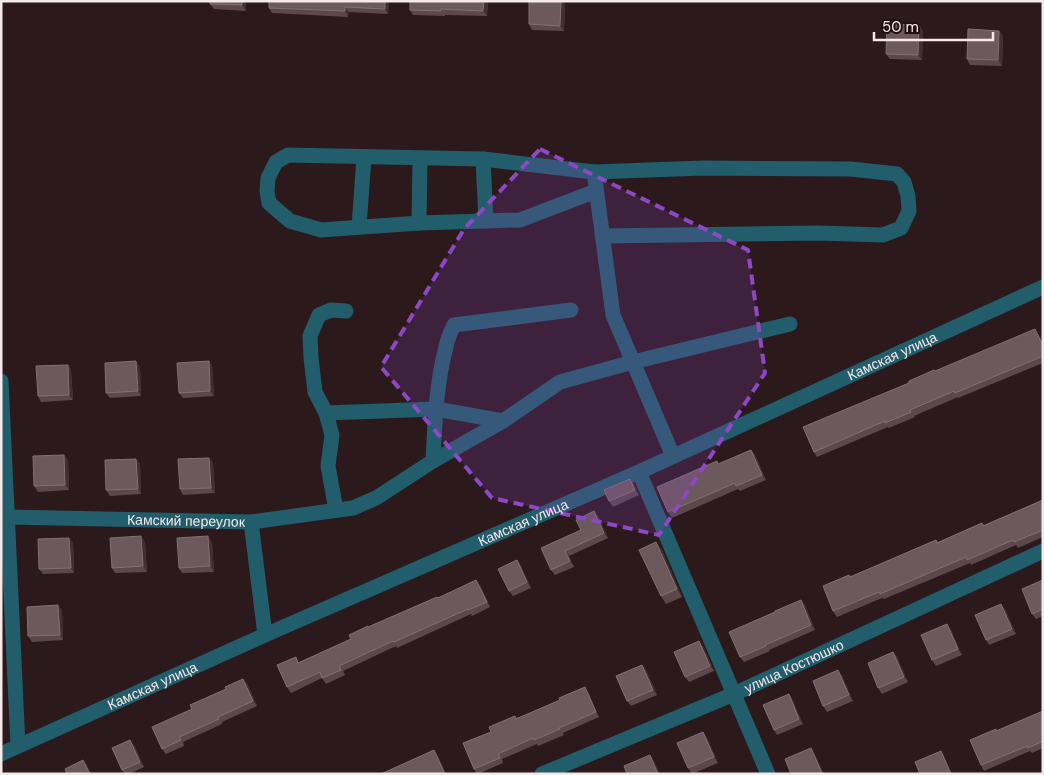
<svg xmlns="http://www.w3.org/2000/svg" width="1044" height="775" font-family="'DM Sans',sans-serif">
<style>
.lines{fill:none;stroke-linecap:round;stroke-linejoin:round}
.minor{stroke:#215d6a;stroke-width:15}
.wall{fill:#5c484b}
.shaded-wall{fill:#412e31}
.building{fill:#6c595c;stroke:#827072}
.marked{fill:#8d48c5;fill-opacity:0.2;stroke:#8d48c5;stroke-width:4;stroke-dasharray:10 6;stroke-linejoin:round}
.labels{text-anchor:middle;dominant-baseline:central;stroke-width:4;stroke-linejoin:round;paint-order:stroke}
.street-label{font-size:14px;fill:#f6e9ea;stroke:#211013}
</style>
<rect width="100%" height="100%" fill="#2b191c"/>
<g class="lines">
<!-- minor -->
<g class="minor">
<path d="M483,159L486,221"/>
<path d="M594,172L703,168L851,169L897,174L904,182L908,196L909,211L901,228L883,235L818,233L602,236"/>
<path d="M596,191L520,220L419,223L321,230L290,221L269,203L267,191L268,178L276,162L288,155L483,159L594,172L613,315L673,456"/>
<path d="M419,223L420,158"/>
<path d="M359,227L364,157"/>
<path d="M1,381L18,746"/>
<path d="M326,413L436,409L503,421"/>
<path d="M433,461C435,423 436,384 446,347C447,339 451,332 454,325L571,310"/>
<path d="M639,472L768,774"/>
<path d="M336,510L328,466L332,435L326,413L315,392L311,358L310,336L319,315L331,310L346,311"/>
<path id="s1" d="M7,517L251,522L265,635"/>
<path d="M251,522L353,508L376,498L433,461L503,421L560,382L633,362L790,324"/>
<path id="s2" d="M1,754L265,635L639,472L1043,287"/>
<path id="s3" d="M542,774L734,694L1043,551"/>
</g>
</g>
<!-- wall -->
<path class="wall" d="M210,1H246V11L214,9L210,4Z
M269,1H389L388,14L349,12L348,17L272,13L269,8Z
M488,1L487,16L445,15V16L413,15L410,10Z
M565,1L564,31L532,30L529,24Z
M919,25L923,31L922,60L890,59L886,54Z
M999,31L1003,36L1002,66L970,65L967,59Z
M1039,335L1043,343V363L958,398V397L914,416L915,417L889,428L888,427L817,457L814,452L909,383L935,371Z
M209,361L212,366L214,396L183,398L179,393Z
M68,365L71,370L73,400L41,402L38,396Z
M140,367L141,396L110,398L106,393Z
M751,450L755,455L766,480L740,491L738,489L672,518L668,512L719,464Z
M209,458L213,463L215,493L183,495L180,489Z
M136,459L140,464L141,494L110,496L106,490Z
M68,460L69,490L38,492L34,486Z
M630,479L634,484L639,495L613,507L609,501Z
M1043,500V537L1018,548L1016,545L971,565L970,563L884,599L882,598L837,617L833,611L850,577L936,540L938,542L982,523L984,525Z
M594,511L598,516L608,538L569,556L574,567L555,575L551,570Z
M141,536L145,542L147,572L115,573L112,568Z
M69,538L73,543L74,573L43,574L39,569Z
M212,542L214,572L182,573L179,568Z
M662,550L682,597L666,604L661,596Z
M517,560L521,566L531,588L513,596L509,591Z
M1043,580V616L1036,619L1032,614Z
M480,585L490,607L472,616L471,614L397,648L396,646L343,671L345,675L326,684L322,678L291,693L287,687L300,663L351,639L369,627L438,598Z
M801,600L805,605L815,630L769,650L770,651L744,662L740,657L775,612Z
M1005,609L1016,634L989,645L986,640Z
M62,610L63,640L32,642L28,636Z
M947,624L951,630L962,655L936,666L932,660Z
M703,646L714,671L689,682L685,677Z
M893,652L897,657L908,682L882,694L878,688Z
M642,665L646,670L657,695L631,706L627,701Z
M838,670L842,676L853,701L827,712L823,706Z
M243,679L247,684L257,706L222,722V724L183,742L184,746L166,754L162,749L226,689Z
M588,692L599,717L563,733L564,735L538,746L537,744L502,759L503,763L478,774H477L474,769L491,732L516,718Z
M789,694L792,699L803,724L777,735L774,730Z
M1043,711V748L1032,753L1030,751L984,771L981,765L997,731Z
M703,732L707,738L718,763L692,774L688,768Z
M134,745L144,767L129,774H124L122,770Z"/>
<!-- shaded-wall -->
<path class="shaded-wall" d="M242,1H246V11L242,5Z
M385,1H389L388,14L385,9Z
M484,1H488L487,16L483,11Z
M561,1H565L564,31L560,26Z
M345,7L349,12L348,17L345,11Z
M919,25L923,31L922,60L918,55Z
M999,31L1003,36L1002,66L998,60Z
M1035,329L1039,335L1043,343V346Z
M136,361L140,367L141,396L138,391Z
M209,361L212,366L214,396L210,391Z
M68,365L71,370L73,400L69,395Z
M751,450L755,455L766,480L762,475Z
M64,455L68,460L69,490L65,485Z
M209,458L213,463L215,493L211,488Z
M136,459L140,464L141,494L138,489Z
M630,479L634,484L639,495L635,490Z
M594,511L598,516L608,538L604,533Z
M141,536L145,542L147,572L143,566Z
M208,536L212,542L214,572L210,566Z
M69,538L73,543L74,573L71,568Z
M656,542L662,550L682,597L677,589Z
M565,551L569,556L574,567L570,561Z
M517,560L521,566L531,588L527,582Z
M476,580L480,585L490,607L487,602Z
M801,600L805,605L815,630L811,625Z
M1001,604L1005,609L1016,634L1012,629Z
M58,605L62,610L63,640L60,635Z
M947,624L951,630L962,655L958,649Z
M699,641L703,646L714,671L710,666Z
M893,652L897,657L908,682L904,677Z
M642,665L646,670L657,695L653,690Z
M838,670L842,676L853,701L849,695Z
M243,679L247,684L257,706L253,701Z
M585,687L588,692L599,717L596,712Z
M789,694L792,699L803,724L799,719Z
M703,732L707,738L718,763L714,757Z
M130,740L134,745L144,767L140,762Z
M811,748L815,754L824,774L822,773Z
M434,750L438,756L446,774H445Z
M941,751L944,756L952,774H951Z
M650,755L654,761L660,774H658Z
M83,760L87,765L91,774H90Z"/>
<!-- building -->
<path class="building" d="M210,1H242V5L210,4Z
M269,1H385V9L345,7V11L269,8Z
M410,1H484L483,11L441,9V11L410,10Z
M529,1H561L560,26L529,24Z
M887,24L919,25L918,55L886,54Z
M968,29L999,31L998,60L967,59Z
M1035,329L1043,346V356L955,393L954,391L910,410L911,412L885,423V421L814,452L803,427L909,383V381L934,370L935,371Z
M136,361L138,391L106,393L105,363Z
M209,361L210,391L179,393L177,363Z
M68,365L69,395L38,396L36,366Z
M751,450L762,475L736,486L735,483L668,512L657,487L717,461L718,464Z
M64,455L65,485L34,486L33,456Z
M209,458L211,488L180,489L178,459Z
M136,459L138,489L106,490L105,460Z
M630,479L635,490L609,501L604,490Z
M1043,500V530L1014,542L1013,540L967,560L966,557L880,594L879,592L833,611L823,586L849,575L850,577L936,540L937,543L982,523L983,526Z
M594,511L604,533L565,551L570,561L551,570L541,548L581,530L576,520Z
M141,536L143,566L112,568L110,538Z
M208,536L210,566L179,568L177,538Z
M69,538L71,568L39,569L38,539Z
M656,542L677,589L661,596L639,550Z
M517,560L527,582L509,591L498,569Z
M476,580L487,602L468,610V609L394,642L393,641L339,666L341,670L322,678L320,672L287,687L277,665L296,657L298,663L351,639L349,635L368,626V627L437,597L438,598Z
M1043,580V609L1032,614L1022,589Z
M801,600L811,625L765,645L766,646L740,657L729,632L775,612V611Z
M1001,604L1012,629L986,640L975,615Z
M58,605L60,635L28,636L27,607Z
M947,624L958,649L932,660L921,635Z
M699,641L710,666L685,677L674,652Z
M893,652L904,677L878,688L868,663Z
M642,665L653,690L627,701L616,676Z
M838,670L849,695L823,706L813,681Z
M243,679L253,701L218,717L219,719L179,737L181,740L162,749L152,727L192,709L190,705L226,689L225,687Z
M585,687L596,712L559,728L560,729L534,740L533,738L498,754L500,758L474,769L463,743L491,732L489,727L515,716L516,719L560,700L559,698Z
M789,694L799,719L774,730L763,705Z
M1043,711V741L1028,748L1027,746L981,765L970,740L996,729V731Z
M703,732L714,757L688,768L677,743Z
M130,740L140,762L122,770L112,748Z
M811,748L822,773L791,774L785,759Z
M434,750L445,774H381Z
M941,751L951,774H920L915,762Z
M650,755L658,774H627L624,766Z
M83,760L90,774H67L65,769Z"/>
<!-- marked area -->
<path class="marked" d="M540,149L748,250L765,373L659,535L492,498L381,367L464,229Z"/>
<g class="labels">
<!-- street labels -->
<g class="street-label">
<text stroke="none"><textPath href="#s2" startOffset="976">Камская улица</textPath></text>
<text stroke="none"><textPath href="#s1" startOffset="179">Камский переулок</textPath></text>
<text stroke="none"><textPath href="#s2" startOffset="571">Камская улица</textPath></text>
<text stroke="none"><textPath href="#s3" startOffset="274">улица Костюшко</textPath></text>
<text stroke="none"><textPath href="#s2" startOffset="166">Камская улица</textPath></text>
</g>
</g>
<!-- border -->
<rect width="1044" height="775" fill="none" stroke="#f6e9ea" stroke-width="5"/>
<!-- scale -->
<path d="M874 32v8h119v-8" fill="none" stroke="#f6e9ea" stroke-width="2.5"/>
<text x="882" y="32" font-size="15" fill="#f6e9ea" stroke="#211013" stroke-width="4" paint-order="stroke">50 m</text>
</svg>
